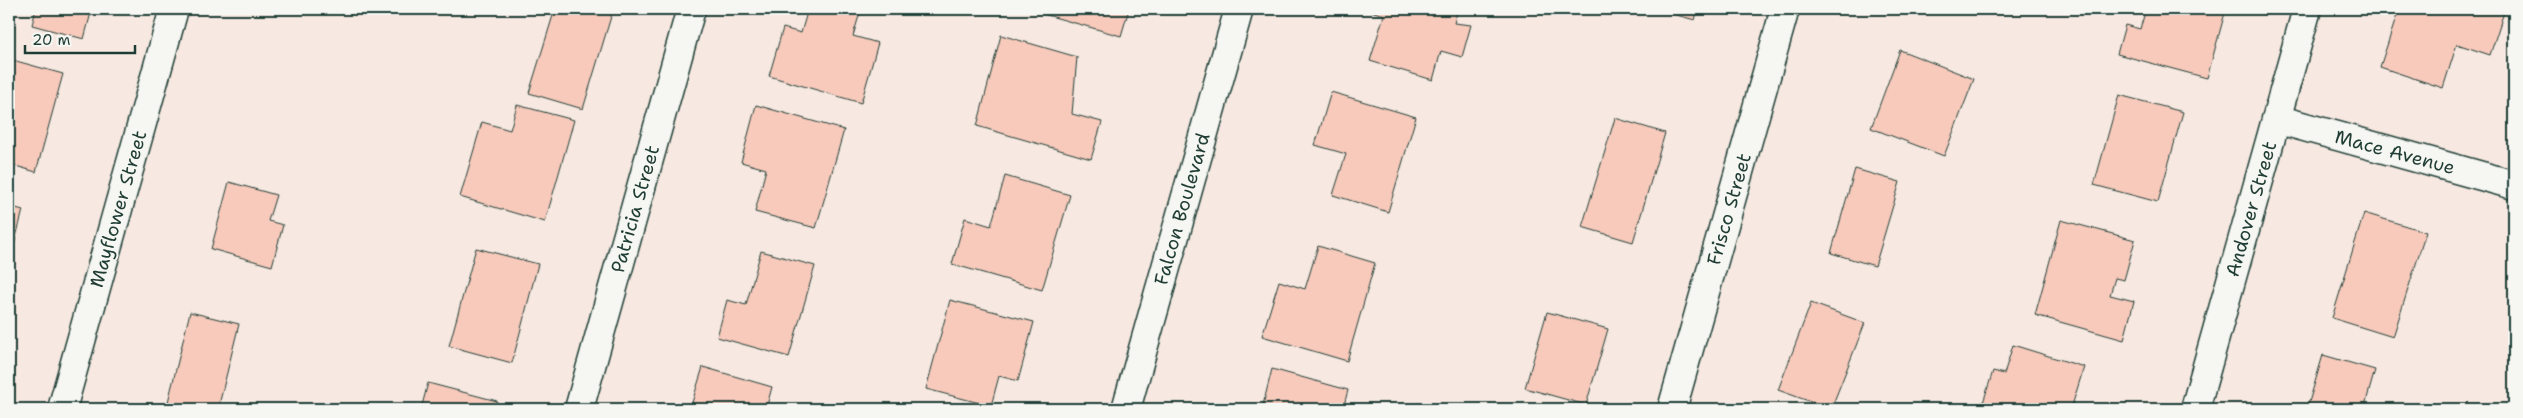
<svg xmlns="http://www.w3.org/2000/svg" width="2523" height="418" font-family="'Shantell Sans',sans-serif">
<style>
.building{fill:#f8cabc;stroke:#1f3d34}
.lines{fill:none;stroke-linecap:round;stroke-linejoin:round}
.minor-casing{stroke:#1f3d34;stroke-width:31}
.minor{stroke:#f6f6f2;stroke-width:28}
.labels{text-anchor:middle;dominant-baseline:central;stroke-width:4;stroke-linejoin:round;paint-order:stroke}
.street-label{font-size:19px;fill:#1f3d34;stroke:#f6f6f2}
</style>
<rect width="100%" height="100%" fill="#f7e9e2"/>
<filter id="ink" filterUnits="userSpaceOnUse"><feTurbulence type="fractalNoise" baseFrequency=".02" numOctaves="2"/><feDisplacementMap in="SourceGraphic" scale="10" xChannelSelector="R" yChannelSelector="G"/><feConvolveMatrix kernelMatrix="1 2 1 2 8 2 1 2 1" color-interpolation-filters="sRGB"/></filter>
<g filter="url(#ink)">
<!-- building -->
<path class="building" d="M36,9H92L84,39L32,25Z
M555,9L613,10L583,109L529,93Z
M808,9H861L853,36L878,43L861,103L769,76L783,28L801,33Z
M1037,9H1129L1121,36L1036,12Z
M1364,9H1458L1454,23L1471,25L1462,57L1441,51L1433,80L1370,61L1384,15Z
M1654,9H1698L1695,20Z
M2146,9H2226L2207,78L2117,54L2125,25L2140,29Z
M2399,9H2505L2490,55L2457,44L2443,88L2380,67Z
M1001,35L1077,57L1072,114L1102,122L1091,159L977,126Z
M1900,50L1974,79L1944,156L1871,128Z
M9,59L63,74L36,172L9,164Z
M1331,92L1416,117L1388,212L1333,195L1346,154L1315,145Z
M2119,95L2183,112L2158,202L2094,185Z
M517,105L574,120L545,222L460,197L482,122L510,130Z
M756,105L844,130L816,228L755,212L766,169L741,162Z
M1615,118L1665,133L1633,242L1582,227Z
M1855,169L1900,182L1875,266L1831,253Z
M1005,176L1070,195L1042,290L952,264L965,218L991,226Z
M229,182L276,195L268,221L283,225L272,266L211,249Z
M9,206L23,210L9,265Z
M2364,213L2426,232L2393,337L2332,318Z
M2061,220L2135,240L2124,280L2115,278L2110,295L2134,301L2124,340L2035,315Z
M1318,246L1375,263L1347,361L1262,336L1279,281L1305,289Z
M476,248L538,264L512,363L449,346Z
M761,251L815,266L789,357L717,337L727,300L746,305Z
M950,300L1034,322L1018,381L999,376L991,406L926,389Z
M1811,303L1865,323L1831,409L1778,390Z
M190,312L239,324L218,409H200L168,402Z
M1547,312L1608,329L1586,405L1525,388Z
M2013,345L2084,367L2071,409H1981L1993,371L2004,374Z
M2323,355L2375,370L2364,409H2307Z
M703,367L772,387L766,409H690Z
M1272,369L1348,390L1343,409H1262Z
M428,383L497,401L495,409H421Z"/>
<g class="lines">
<defs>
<path id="minor" d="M2276,119L2514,185
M62,409L174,9
M579,409L691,9
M1126,409L1239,9
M1672,409L1785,9
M2195,409L2307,9"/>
</defs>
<!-- minor casing -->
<use href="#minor" class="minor-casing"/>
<!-- minor -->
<use href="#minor" class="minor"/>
</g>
</g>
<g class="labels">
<!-- street labels -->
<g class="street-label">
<text transform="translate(2395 152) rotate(15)">Mace Avenue</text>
<text transform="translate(118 209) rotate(-74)">Mayflower Street</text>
<text transform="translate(635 209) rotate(-74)">Patricia Street</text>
<text transform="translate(1182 209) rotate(-74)">Falcon Boulevard</text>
<text transform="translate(1729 209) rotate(-74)">Frisco Street</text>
<text transform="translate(2251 209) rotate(-74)">Andover Street</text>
</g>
</g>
<!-- margin -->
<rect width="2523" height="418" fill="none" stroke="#f6f6f2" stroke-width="30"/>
<rect x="15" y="15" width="2493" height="388" fill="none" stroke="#1f3d34" stroke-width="2" filter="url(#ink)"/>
<!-- scale -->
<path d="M25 45v8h110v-8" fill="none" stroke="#1f3d34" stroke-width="2.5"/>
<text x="32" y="45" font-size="15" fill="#1f3d34" stroke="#f6f6f2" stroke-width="4" paint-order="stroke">20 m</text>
</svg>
